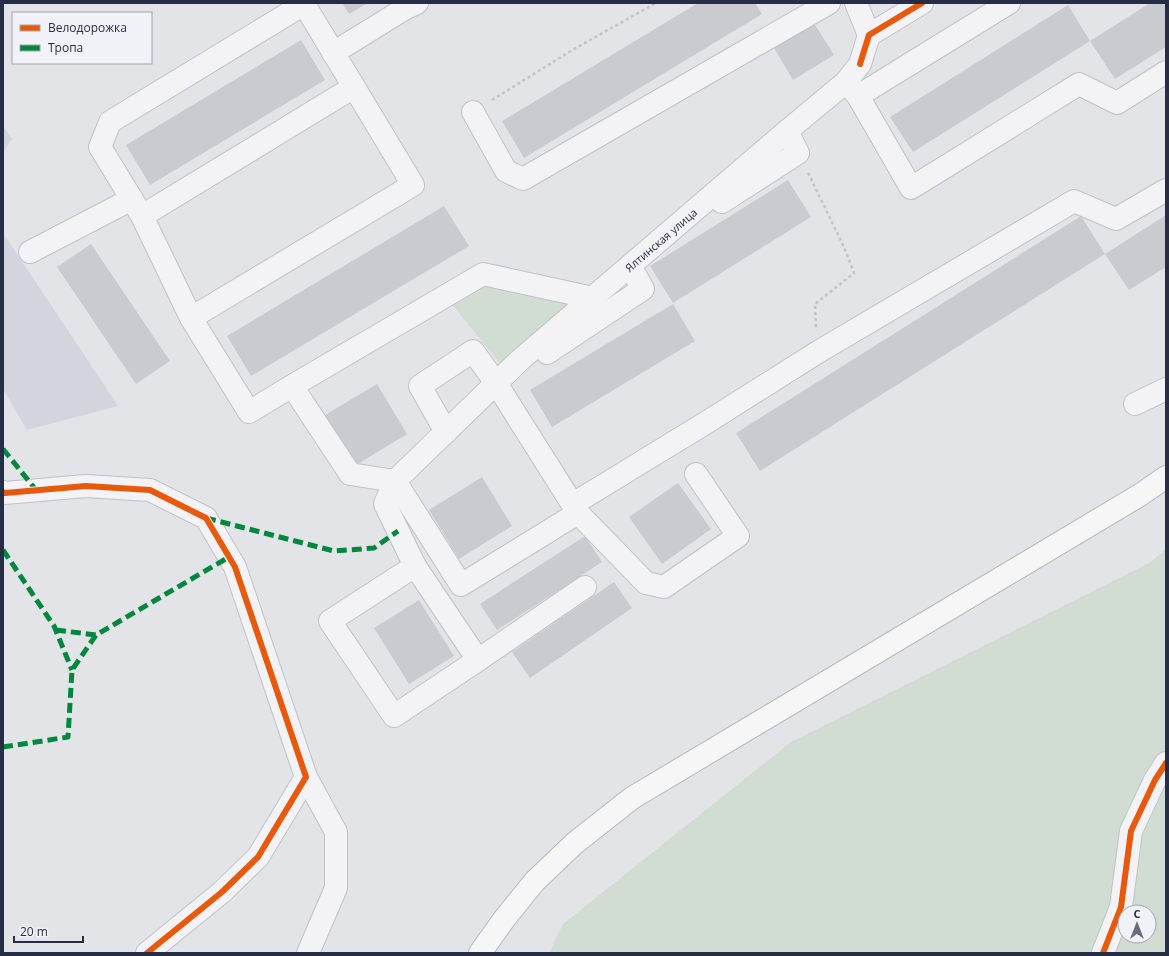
<svg xmlns="http://www.w3.org/2000/svg" width="1169" height="956" font-family="'Open Sans',sans-serif">
<style>
.built{fill:#d3d5de}
.green{fill:#d1dcd3;fill-rule:evenodd}
.building{fill:#cacbd0}
.lines{fill:none;stroke-linecap:round;stroke-linejoin:round}
.minor-casing{stroke:#c0c1c6;stroke-width:24}
.highway-casing{stroke:#b5b7bd;stroke-width:24}
.path{stroke:#c1c3c9;stroke-width:2.5;stroke-dasharray:3 3;stroke-linecap:butt}
.minor{stroke:#f3f3f5;stroke-width:22}
.highway{stroke:#f6f6f7;stroke-width:22}
.quiet{stroke:#00873e;stroke-width:5;stroke-dasharray:10 5;stroke-linecap:butt}
.cycleway-casing{stroke:#f0f2f8;stroke-width:8}
.cycleway{stroke:#e8590c;stroke-width:6}
.labels{text-anchor:middle;dominant-baseline:central;stroke-width:3;stroke-linejoin:round;paint-order:stroke}
.street-label{font-size:11px;fill:#272d44;stroke:#f0f2f8}
</style>
<rect width="100%" height="100%" fill="#e3e4e8"/>
<!-- built -->
<path class="built" d="M3,126L12,139L3,152Z
M3,233L118,406L27,430L3,389Z"/>
<!-- green -->
<path class="green" d="M486,282L575,303L501,365L451,303Z
M1166,549V953H549L563,924L791,742L1151,562ZM1125,912H1149V936H1125Z"/>
<!-- building -->
<path class="building" d="M342,3H368L349,14Z
M698,3H755L762,14L524,158L502,121Z
M1150,3H1166V47L1115,79L1090,41Z
M1068,5L1090,41L913,152L890,117Z
M814,23L834,55L793,80L774,48Z
M301,40L325,80L150,185L126,145Z
M788,180L811,217L673,303L650,266Z
M444,206L469,246L251,376L227,336Z
M1166,215V267L1129,290L1105,254L760,471L736,433L1081,216L1105,254Z
M91,244L170,361L136,384L57,267Z
M673,304L695,341L552,427L530,390Z
M377,384L407,434L356,465L325,415Z
M482,477L512,526L459,559L429,510Z
M678,483L711,529L662,564L629,517Z
M585,536L602,562L497,630L480,604Z
M614,582L632,608L530,678L512,652Z
M419,600L454,656L409,684L374,628Z"/>
<g class="lines">
<defs>
<g id="minor">
<path d="M856,3L869,35"/>
<path d="M333,53L406,8L417,3"/>
<path d="M846,82L858,96L911,188L1079,84L1117,103L1166,72"/>
<path d="M858,96L1009,3"/>
<path d="M473,112L506,171L523,179L829,3"/>
<path d="M722,202L798,153L787,131"/>
<path d="M142,216L354,87"/>
<path d="M30,252L132,199"/>
<path d="M191,318L413,185L304,4L110,122L100,147L142,216L191,318L249,412L292,386L483,274L593,298"/>
<path d="M547,353L643,289L630,266"/>
<path d="M292,386L350,474L395,481L461,585L578,513L496,383L473,351L420,386L446,432"/>
<path d="M1135,404L1166,389"/>
<path d="M3,492L5,493L86,486L150,490L206,518L235,567L306,777L258,857L222,892L147,953"/>
<path d="M573,504L704,424L818,352L1074,201L1116,219L1166,190"/>
<path d="M578,513L646,583L664,587L738,536L696,474"/>
<path id="s1" d="M415,566L330,621L394,716L478,660L415,566L385,504L395,481L520,360L787,131L846,82L860,64L869,35L922,3"/>
<path d="M478,660L585,587"/>
<path d="M306,777L336,832V888L308,953"/>
<path d="M1103,953L1121,907L1131,831L1155,780L1166,763"/>
</g>
<path id="highway" d="M480,953L505,918L535,881L575,843L632,798L1140,495L1166,477"/>
</defs>
<!-- minor casing -->
<use href="#minor" class="minor-casing"/>
<!-- highway casing -->
<use href="#highway" class="highway-casing"/>
<!-- path -->
<path class="path" d="M492,100L574,49L656,3
M808,173L844,247L854,273L815,304L816,327"/>
<!-- minor -->
<use href="#minor" class="minor"/>
<!-- highway -->
<use href="#highway" class="highway"/>
<!-- quiet -->
<path class="quiet" d="M3,449L36,490
M206,518L334,551L374,548L398,531
M3,550L54,626L72,670
M56,630L96,635
M3,747L68,737L72,670L96,635L229,557"/>
<defs>
<path id="cycleway" d="M860,64L869,35L922,3
M3,492L5,493L86,486L150,490L206,518L235,567L306,777L258,857L222,892L147,953
M1103,953L1121,907L1131,831L1155,780L1166,763"/>
</defs>
<!-- cycleway casing -->
<use href="#cycleway" class="cycleway-casing"/>
<!-- cycleway -->
<use href="#cycleway" class="cycleway"/>
</g>
<g class="labels">
<!-- street labels -->
<g class="street-label">
<text stroke="none"><textPath href="#s1" startOffset="883">Ялтинская улица</textPath></text>
</g>
</g>
<!-- border -->
<rect width="1169" height="956" fill="none" stroke="#272d44" stroke-width="8"/>
<!-- legend -->
<rect x="12" y="12" width="140" height="52" fill="#f0f2f8" stroke="#a0a3b0"/>
<rect x="20" y="25" width="20" height="6" fill="#e8590c" stroke="#a0a3b0"/>
<text x="48" y="32" font-size="12" fill="#272d44">Велодорожка</text>
<rect x="20" y="45" width="20" height="6" fill="#00873e" stroke="#a0a3b0"/>
<text x="48" y="52" font-size="12" fill="#272d44">Тропа</text>
<!-- north arrow -->
<g transform="translate(1137 924)"><circle r="19" fill="#f0f2f8" stroke="#a0a3b0"/>
<path d="M0-3L7 15L0 10L-7 15Z" fill="#696d7d"/>
<text y="-6" font-size="11" font-weight="bold" text-anchor="middle" fill="#272d44">С</text>
</g>
<!-- scale -->
<path d="M14 936v6h69v-6" fill="none" stroke="#272d44" stroke-width="2"/>
<text x="20" y="936" font-size="12" fill="#272d44" stroke="#f0f2f8" stroke-width="3" paint-order="stroke">20 m</text>
</svg>
